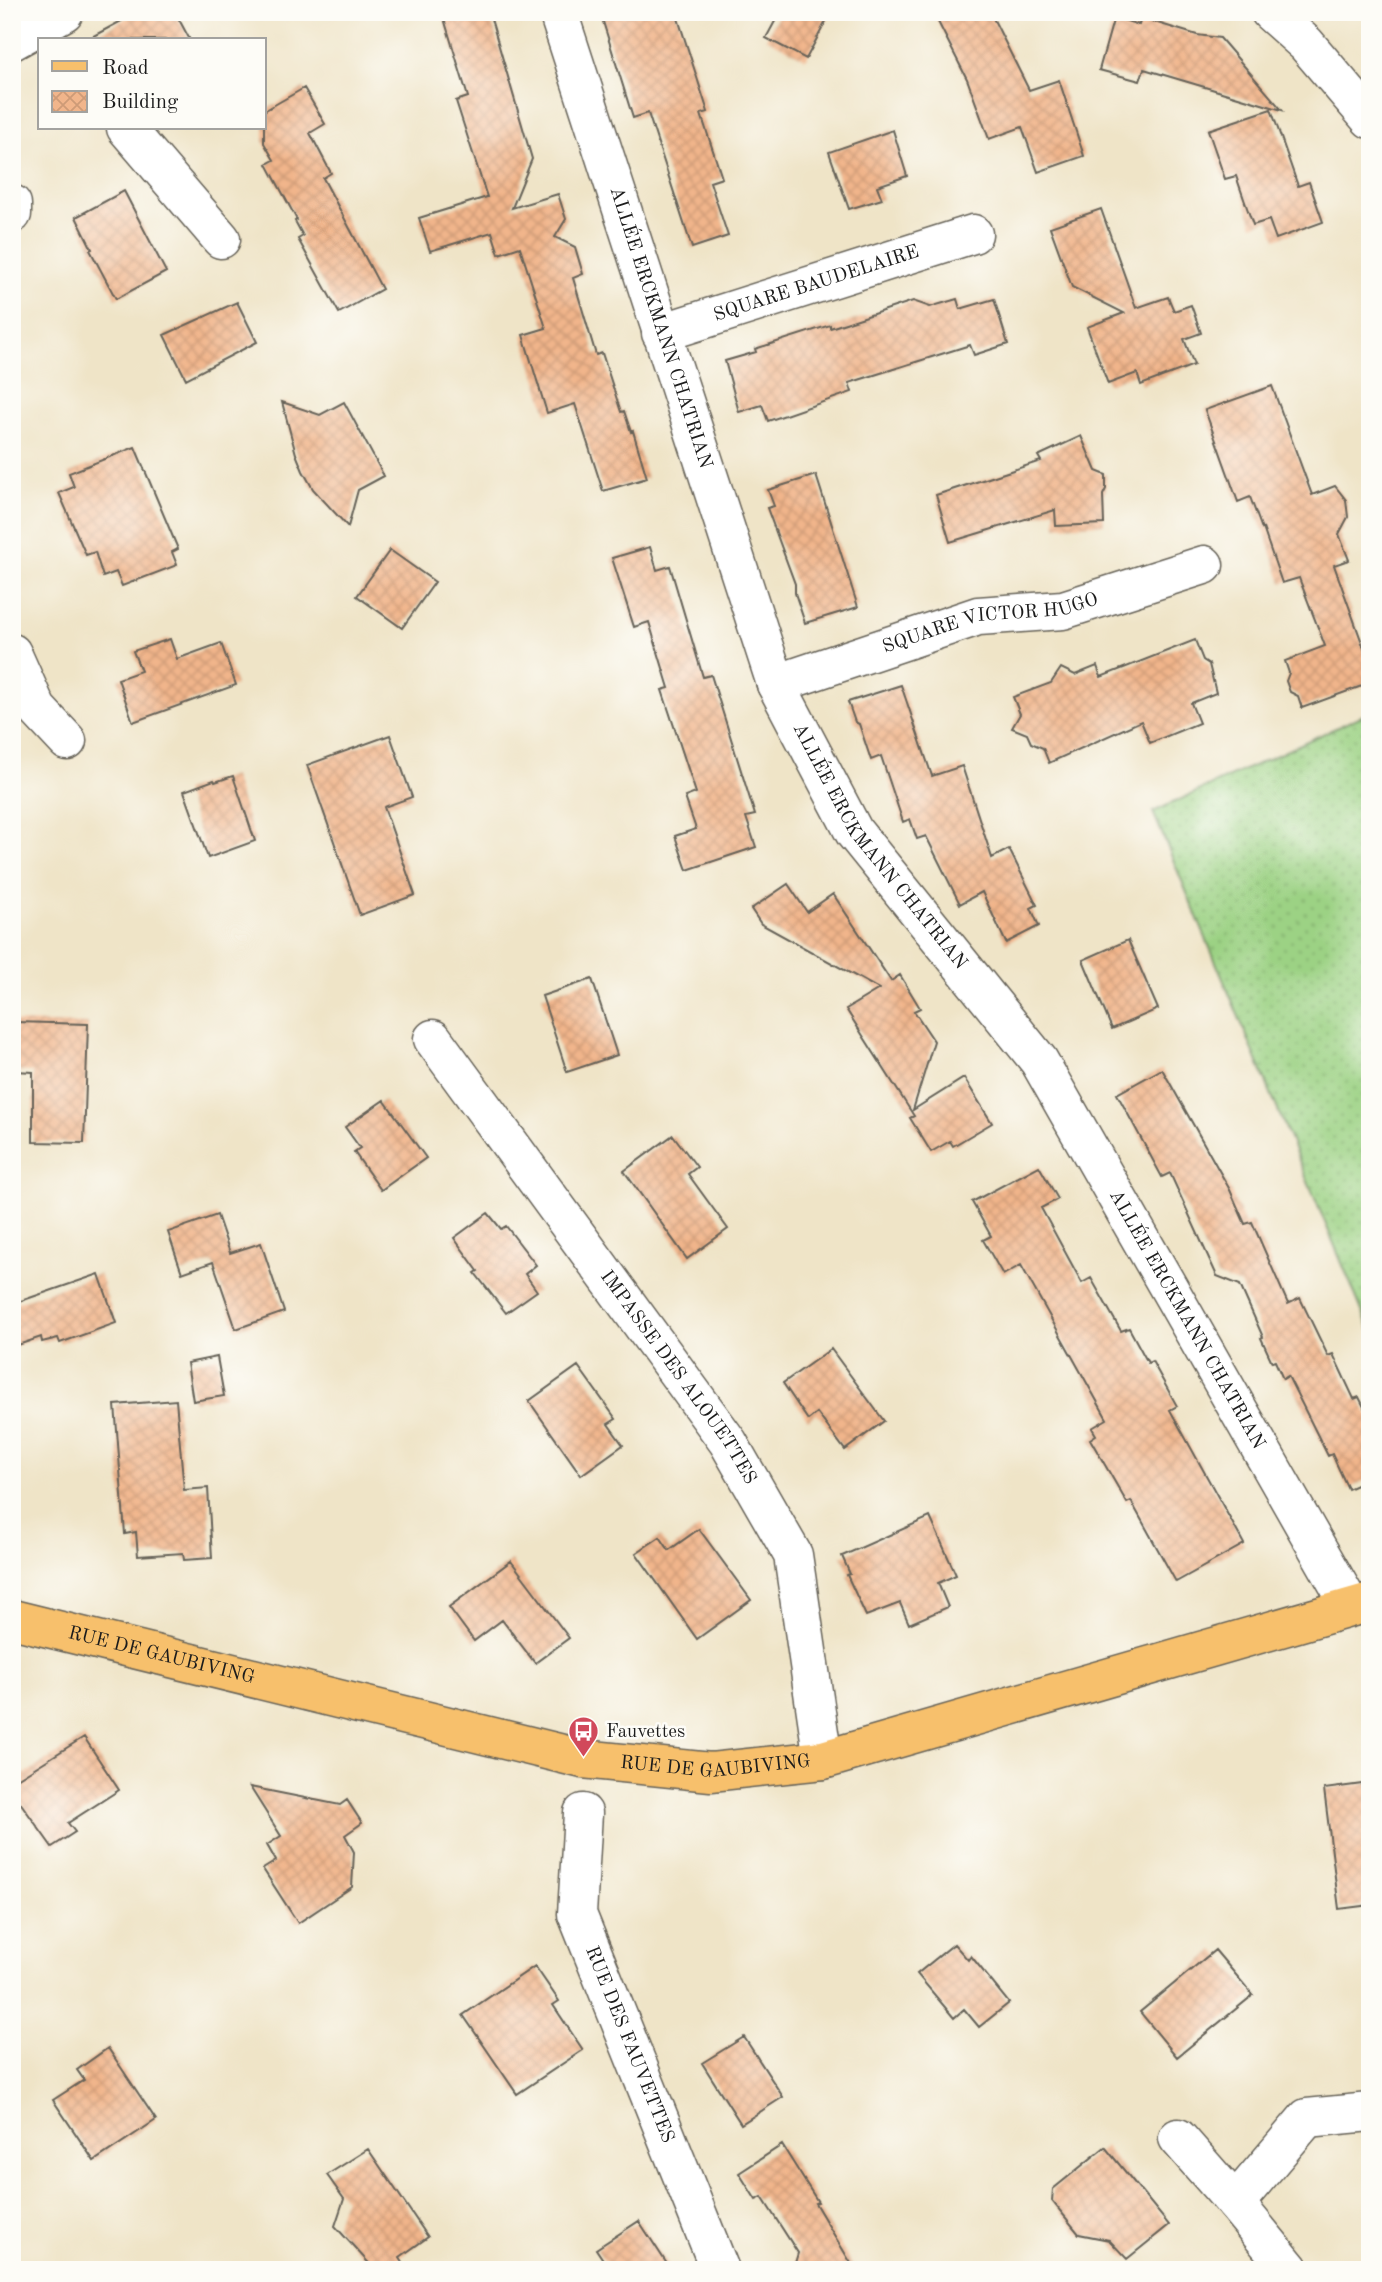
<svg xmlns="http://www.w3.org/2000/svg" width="1382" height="2282" font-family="'Old Standard TT',serif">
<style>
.grass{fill:url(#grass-dots);stroke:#5c7750;stroke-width:2}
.building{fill:url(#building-cross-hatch)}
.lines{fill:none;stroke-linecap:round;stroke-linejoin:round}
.minor-casing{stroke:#666258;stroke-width:41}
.major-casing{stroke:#666258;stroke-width:41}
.minor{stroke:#fff;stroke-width:38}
.major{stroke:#f7c06c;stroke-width:38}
.labels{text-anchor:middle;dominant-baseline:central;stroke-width:5;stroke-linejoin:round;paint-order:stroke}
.street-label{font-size:19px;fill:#1c1c1c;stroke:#fdfcf7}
.poi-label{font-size:19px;fill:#1c1c1c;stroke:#fdfcf7;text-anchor:start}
</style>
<defs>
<pattern id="grass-dots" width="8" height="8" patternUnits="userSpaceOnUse" patternTransform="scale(1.75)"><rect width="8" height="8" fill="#9cd284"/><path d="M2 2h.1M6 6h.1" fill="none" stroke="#86b471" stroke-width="1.8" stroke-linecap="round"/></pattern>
<pattern id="building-cross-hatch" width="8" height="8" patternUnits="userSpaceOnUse" patternTransform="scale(1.75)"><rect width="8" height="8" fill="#f1b58b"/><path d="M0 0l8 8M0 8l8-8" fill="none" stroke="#ce9b77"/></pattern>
</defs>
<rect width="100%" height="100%" fill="#fdfcf7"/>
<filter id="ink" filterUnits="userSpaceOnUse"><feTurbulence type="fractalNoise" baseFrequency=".0143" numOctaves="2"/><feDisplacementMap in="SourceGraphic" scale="14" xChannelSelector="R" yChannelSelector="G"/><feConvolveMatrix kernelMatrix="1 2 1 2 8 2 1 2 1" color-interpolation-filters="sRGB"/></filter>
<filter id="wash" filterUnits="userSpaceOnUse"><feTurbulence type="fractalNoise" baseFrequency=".00686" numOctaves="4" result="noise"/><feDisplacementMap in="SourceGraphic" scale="28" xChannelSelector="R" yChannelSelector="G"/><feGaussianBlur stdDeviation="1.57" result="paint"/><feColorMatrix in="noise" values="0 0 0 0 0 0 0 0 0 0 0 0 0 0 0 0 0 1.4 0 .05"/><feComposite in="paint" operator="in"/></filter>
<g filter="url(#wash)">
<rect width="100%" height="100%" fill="#efe4c7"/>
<!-- grass -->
<path class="grass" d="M1370,712V1330L1153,812Z"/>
<g id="blocks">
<!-- building -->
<path class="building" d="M138,12H175L190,40H86Z
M442,12H489L532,159L512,208L558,194L566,219L555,237L575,247L583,274L573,278L596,355L602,353L621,412L624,411L631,432L633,431L647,478L603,491L575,404L547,413L523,335L546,328L520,247L499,254L492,232L430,251L419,218L487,197L456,101L468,97Z
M600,12H676L708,112L701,114L722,178L710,182L728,236L692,248L648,113L633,118Z
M780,12H831L806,59L766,38Z
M933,12H990L1029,90L1059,80L1084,156L1038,172L1022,127L989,139L967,79Z
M1114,17L1139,25L1141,18L1197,35L1220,38L1282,110L1144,69L1140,81L1099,70Z
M304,88L325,124L310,133L331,173L323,178L382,289L339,313L298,239L303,236L295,221L297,220L267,164L274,160L264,143V111Z
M1271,109L1298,186L1309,182L1323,222L1276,239L1269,220L1253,225L1236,176L1225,179L1208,130Z
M893,130L907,176L877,186L882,199L849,209L829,152Z
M124,191L166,272L116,299L90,250L92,249L76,217Z
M1101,209L1136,308L1168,297L1174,311L1191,305L1201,333L1184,339L1194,365L1141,385L1137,373L1108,384L1087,327L1124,313L1072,287L1050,227Z
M957,299L960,309L994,299L1008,344L974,355L970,345L849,383L852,392L768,421L762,405L739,412L725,361L756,352L755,349L830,325V328L913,301L930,307Z
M237,302L257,342L186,379L164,335Z
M1272,386L1312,495L1335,486L1346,500L1348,517L1339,534L1349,560L1334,565L1370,665V683L1302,708L1298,696L1290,692L1286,681L1289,673L1285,661L1325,646L1299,578L1282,583L1263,528L1262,529L1250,497L1238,502L1205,410Z
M282,402L320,415L344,402L384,476L358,490L348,527L313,489L303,471L296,454Z
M1081,436L1096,471L1106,475V489L1103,495L1104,524L1056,526L1055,510L950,542L936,495L1041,461L1038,456Z
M135,447L178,549L172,552L177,565L122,586L116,572L103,577L95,552L86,555L59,493L74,487L69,473Z
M816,475L858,607L805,623L795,593V584L767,508L774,506L768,490Z
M650,547L657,570L670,566L703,677L711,675L755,815L746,817L756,847L687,870L675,836L696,829L685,797L696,793L662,690L669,688L649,622L634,627L612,558Z
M390,550L435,582L402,628L357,596Z
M170,639L177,659L221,643L236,685L133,722L118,679L141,671L133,651Z
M1195,640L1203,660L1209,664L1216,693L1191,703L1199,723L1150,743L1141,721L1049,763L1043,748L1031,743L1027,734L1012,728L1020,714L1013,697L1051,683L1061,668L1075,675L1097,666L1101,677Z
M901,685L932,776L962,766L992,858L1009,849L1037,905L1031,908L1039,926L1006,943L982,892L960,904L926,836L917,839L910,819L903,822L881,756L871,760L859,724L855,722L848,702Z
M390,735L412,797L384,807L415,895L360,915L307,765Z
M233,776L255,841L208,858L184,791L214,780L215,782Z
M788,884L807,912L833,894L891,981L900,975L920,1008L914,1011L934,1041L913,1110L964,1078L992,1123L953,1146L950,1141L931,1152L910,1118L914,1116L846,1009L879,989L761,924L751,909Z
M1128,940L1158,1009L1112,1029L1083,960Z
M592,979L617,1055L567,1072L542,996Z
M15,1022L88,1024L84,1143L33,1142V1072L15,1071Z
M1162,1069L1230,1190L1245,1224L1252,1222L1288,1304L1300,1298L1328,1356L1333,1354L1354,1399L1359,1397L1370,1419V1479L1348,1489L1332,1454L1328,1456L1288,1376L1283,1379L1275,1361L1272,1362L1261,1338L1263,1337L1240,1285L1217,1276L1170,1173L1162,1177L1117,1094Z
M384,1100L426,1158L381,1190L354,1152L360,1148L345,1127Z
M673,1135L697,1167L688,1174L728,1229L687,1259L624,1171Z
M1039,1166L1058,1199L1041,1208L1082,1283L1091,1278L1121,1331L1129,1328L1148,1363L1152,1361L1177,1406L1170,1410L1244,1544L1176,1582L1131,1501L1127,1503L1090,1439L1096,1435L1092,1428L1107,1419L1021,1265L1003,1275L983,1240L991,1236L972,1202Z
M488,1213L501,1229L506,1226L536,1265L525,1274L537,1291L506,1313L475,1273L478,1271L454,1238Z
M217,1215L230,1253L261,1243L284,1312L236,1329L213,1262L182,1273L168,1232Z
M99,1274L116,1323L60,1343L58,1338L42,1342L41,1337L12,1347V1304Z
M831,1349L884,1421L845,1450L817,1413L808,1420L783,1383Z
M217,1357L224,1396L193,1401L187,1363Z
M578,1366L616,1419L608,1424L623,1445L581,1475L529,1401Z
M176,1400L184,1490L208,1488L212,1558L184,1560L183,1553L138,1556L136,1532L125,1534L115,1405Z
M930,1517L956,1575L938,1583L948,1607L909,1624L900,1603L866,1616L847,1575L850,1574L842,1556Z
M699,1529L751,1600L697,1639L636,1553L660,1537L669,1550Z
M511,1561L569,1638L535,1663L502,1620L474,1641L449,1607Z
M84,1737L119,1790L68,1823L75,1832L52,1847L12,1791V1782Z
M1370,1783V1905L1339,1909L1324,1789Z
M250,1787L340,1805L347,1800L362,1823L345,1835L354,1852L352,1887L298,1923L263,1869L276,1861L267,1845L281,1836Z
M954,1944L968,1960L971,1956L1009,2003L979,2027L964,2009L954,2018L917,1974Z
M1215,1950L1253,1995L1177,2057L1140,2012Z
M535,1966L559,2001L553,2005L583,2050L517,2094L463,2015Z
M744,2037L783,2097L741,2124L702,2063Z
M108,2048L156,2120L94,2161L53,2100L84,2080L77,2070Z
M782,2145L818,2202L815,2203L855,2270H793L798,2253L762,2197L756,2200L739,2173Z
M1105,2147L1169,2225L1127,2259L1109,2240L1079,2234L1052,2201L1053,2189Z
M368,2149L428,2237L400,2257L408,2270H375L335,2226L344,2199L327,2175Z
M639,2221L671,2270H610L596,2249Z"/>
</g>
</g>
<g filter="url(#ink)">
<use href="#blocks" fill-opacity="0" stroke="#666258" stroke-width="2"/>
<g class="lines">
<defs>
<g id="minor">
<path id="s1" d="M558,12L776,684L854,832L1039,1061L1351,1607"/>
<path d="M1270,12L1306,44L1370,119"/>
<path d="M12,41L64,12"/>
<path d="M126,128L221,239"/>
<path d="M12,204V214"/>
<path id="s2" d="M661,333L973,234"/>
<path d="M12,653L37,709L67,741"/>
<path id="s3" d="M776,684L978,616L1063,610L1204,565"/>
<path id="s4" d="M433,1039L728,1442L793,1555L823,1760"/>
<path id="s5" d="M583,1813L577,1914L720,2270"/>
<path d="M1178,2138L1235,2203L1290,2270"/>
<path d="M1235,2203L1307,2118L1370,2112"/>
</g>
<g id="major">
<path id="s6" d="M12,1619L583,1759L711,1772L823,1760L1370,1602"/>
</g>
</defs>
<!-- minor casing -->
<use href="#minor" class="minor-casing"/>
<!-- major casing -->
<use href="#major" class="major-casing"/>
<!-- minor -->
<use href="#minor" class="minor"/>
<!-- major -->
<use href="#major" class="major"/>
</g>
</g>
<!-- icons -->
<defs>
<symbol id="bus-pin" viewBox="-11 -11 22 30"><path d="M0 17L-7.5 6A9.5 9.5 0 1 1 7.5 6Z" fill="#d1495b" stroke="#fdfcf7"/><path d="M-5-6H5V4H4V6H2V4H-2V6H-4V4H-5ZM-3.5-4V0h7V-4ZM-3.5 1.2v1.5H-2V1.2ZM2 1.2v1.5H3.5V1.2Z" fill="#fff"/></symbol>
</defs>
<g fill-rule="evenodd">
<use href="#bus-pin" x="566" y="1714" width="35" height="47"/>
</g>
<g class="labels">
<!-- street labels -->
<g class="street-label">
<text stroke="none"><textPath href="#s2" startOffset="163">SQUARE BAUDELAIRE</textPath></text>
<text stroke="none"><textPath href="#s1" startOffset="332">ALLÉE ERCKMANN CHATRIAN</textPath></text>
<text stroke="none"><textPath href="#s3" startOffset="224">SQUARE VICTOR HUGO</textPath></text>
<text stroke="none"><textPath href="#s1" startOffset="900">ALLÉE ERCKMANN CHATRIAN</textPath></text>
<text stroke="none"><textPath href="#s1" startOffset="1466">ALLÉE ERCKMANN CHATRIAN</textPath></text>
<text stroke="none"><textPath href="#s4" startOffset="418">IMPASSE DES ALOUETTES</textPath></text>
<text stroke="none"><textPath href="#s6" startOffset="154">RUE DE GAUBIVING</textPath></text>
<text stroke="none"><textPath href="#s6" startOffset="721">RUE DE GAUBIVING</textPath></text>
<text stroke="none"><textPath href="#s5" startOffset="242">RUE DES FAUVETTES</textPath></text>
</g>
<!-- poi labels -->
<g class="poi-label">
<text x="606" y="1732">Fauvettes</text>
</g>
</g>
<!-- margin -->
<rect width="1382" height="2282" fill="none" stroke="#fdfcf7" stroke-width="42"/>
<!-- legend -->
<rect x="38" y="38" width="228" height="91" fill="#fdfcf7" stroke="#a3a29f" stroke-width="2"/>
<rect x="52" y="61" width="35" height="10" fill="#f7c06c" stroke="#a3a29f" stroke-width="2"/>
<text x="102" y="74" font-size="21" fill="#1c1c1c">Road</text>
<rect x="52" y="91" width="35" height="21" fill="url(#building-cross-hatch)" stroke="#a3a29f" stroke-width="2"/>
<text x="102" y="108" font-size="21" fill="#1c1c1c">Building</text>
</svg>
